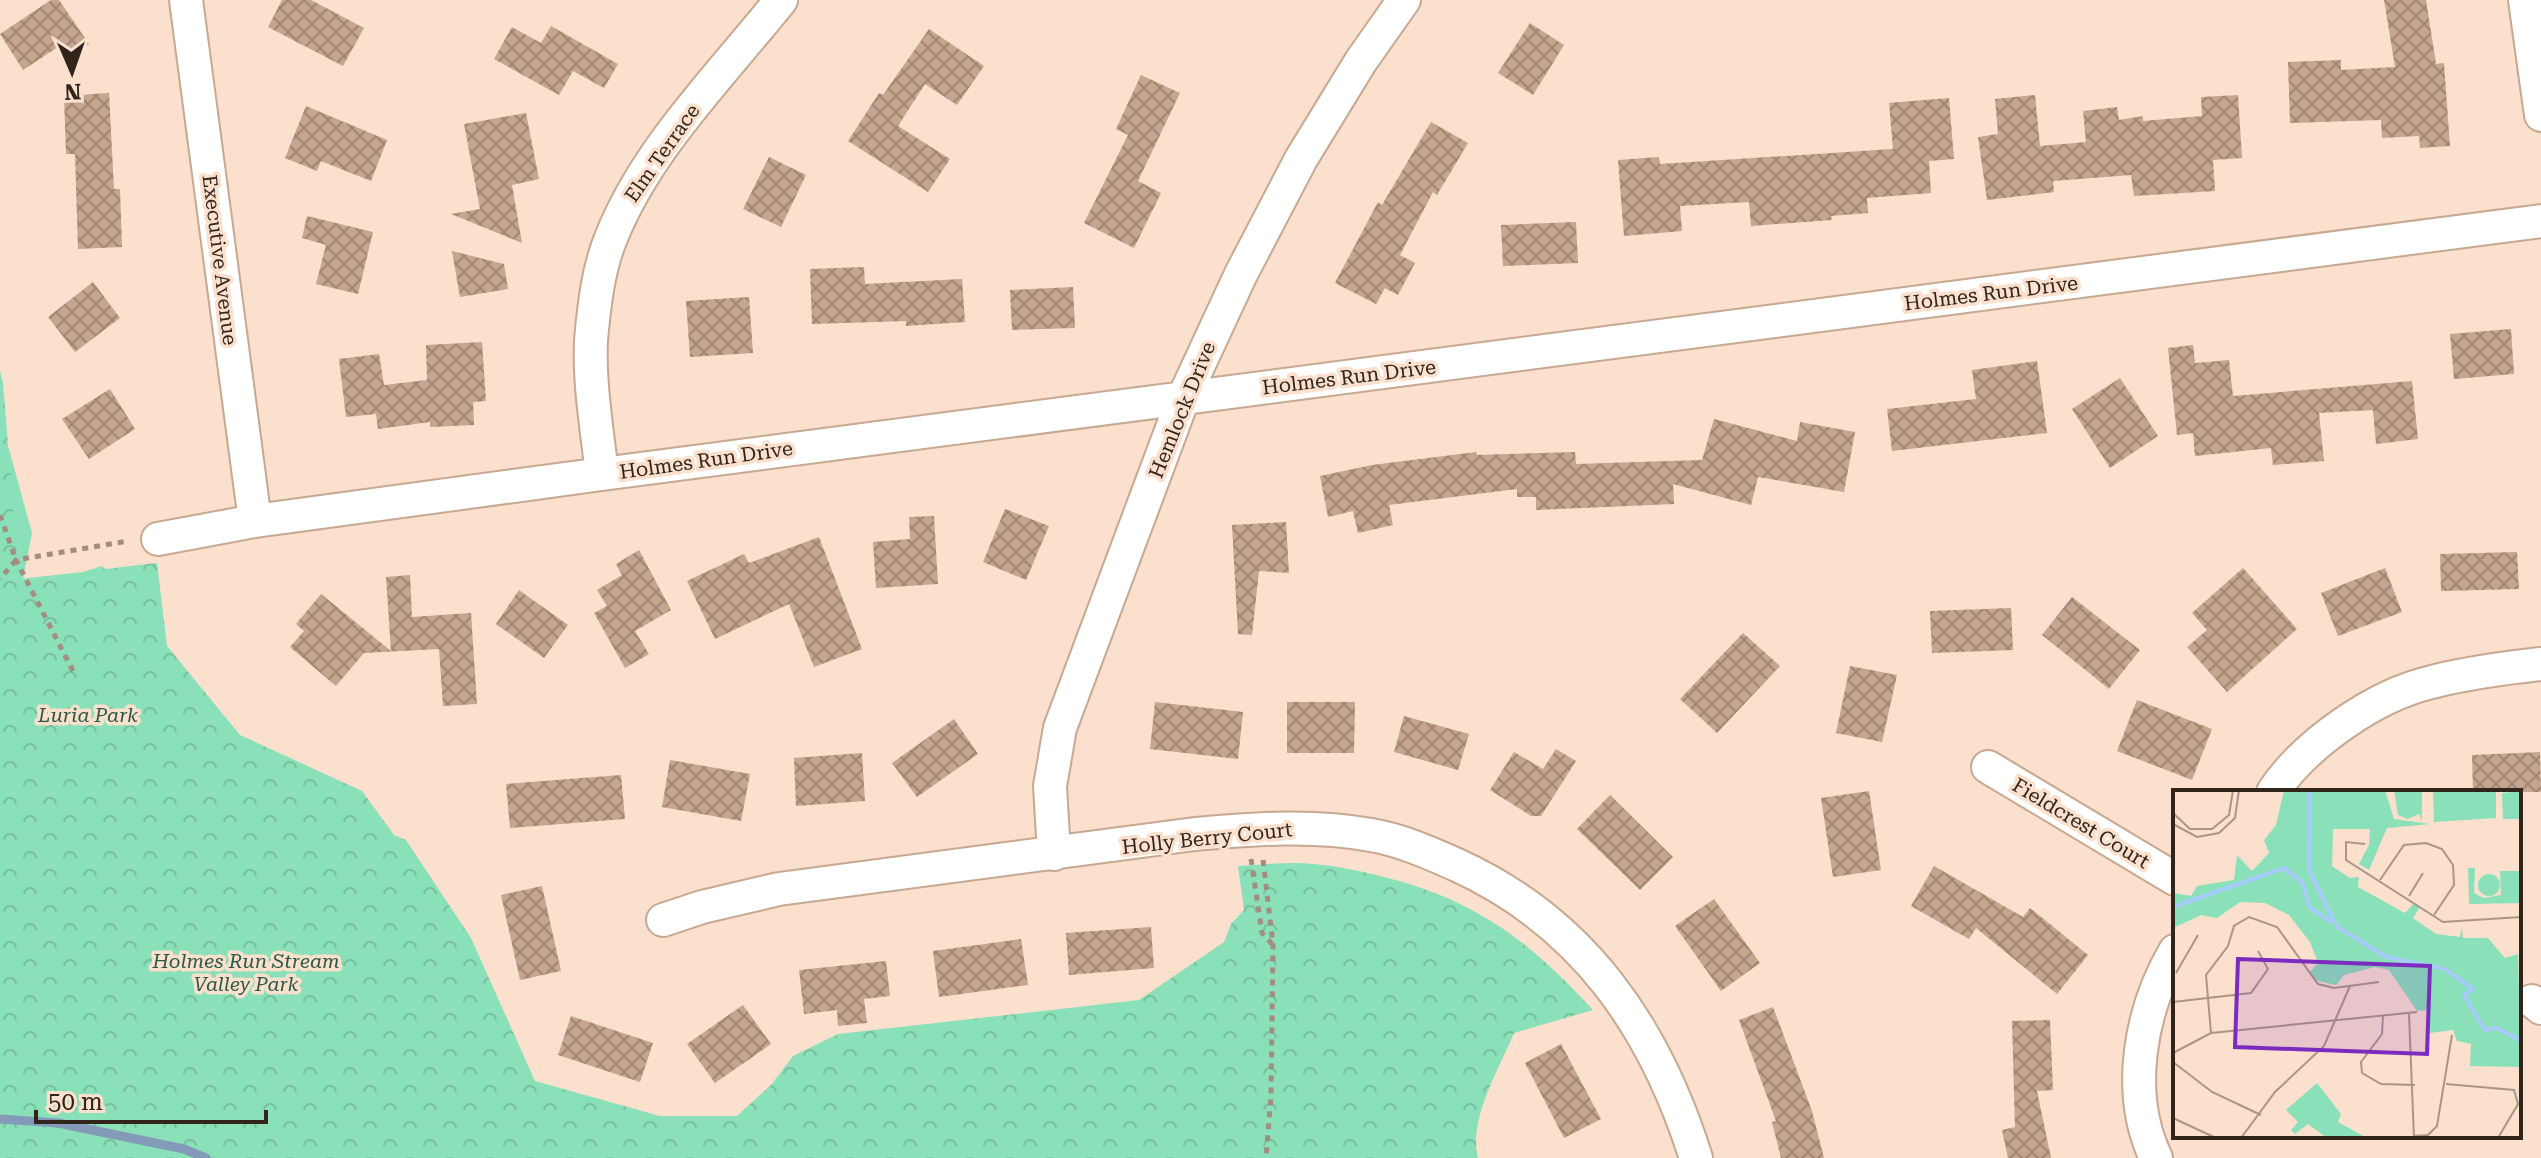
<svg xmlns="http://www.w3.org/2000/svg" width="2541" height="1158" font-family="'Roboto Serif',serif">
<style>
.grass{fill:#8ae0b9}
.forest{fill:url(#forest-crowns)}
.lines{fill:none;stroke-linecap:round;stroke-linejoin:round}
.stream{stroke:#839ab8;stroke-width:9}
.building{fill:url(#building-cross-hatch)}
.minor-casing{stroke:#c7a891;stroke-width:36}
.path{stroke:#a28e7f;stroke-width:5;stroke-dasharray:6 6;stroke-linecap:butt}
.minor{stroke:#fff;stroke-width:32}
.labels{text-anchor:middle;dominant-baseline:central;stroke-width:7;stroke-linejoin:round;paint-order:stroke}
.street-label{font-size:20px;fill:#30241b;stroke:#fbe0cd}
.park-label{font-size:20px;font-style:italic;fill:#2a5a46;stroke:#fbe0cd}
.inset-river{fill:none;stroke:#a7ccfb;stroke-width:4}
.inset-road{fill:none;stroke:#aa9586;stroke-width:2}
.view{fill:#7b2cbf;fill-opacity:0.15;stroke:#7b2cbf;stroke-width:4}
.inset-edge{fill:none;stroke:#30241b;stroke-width:4}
</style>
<defs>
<pattern id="forest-crowns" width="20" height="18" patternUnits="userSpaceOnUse" patternTransform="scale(2)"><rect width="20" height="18" fill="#8ae0b9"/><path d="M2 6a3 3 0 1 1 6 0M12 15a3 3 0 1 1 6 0" fill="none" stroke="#77c09e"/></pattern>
<pattern id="building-cross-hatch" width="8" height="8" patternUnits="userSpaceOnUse" patternTransform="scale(2)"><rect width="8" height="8" fill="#c4a58e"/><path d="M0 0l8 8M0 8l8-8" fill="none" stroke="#a08673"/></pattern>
</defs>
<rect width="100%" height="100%" fill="#fbe0cd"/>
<!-- grass -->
<path class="grass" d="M0,440L9,449L32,533L20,594Z"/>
<!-- forest -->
<path class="forest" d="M0,371L3,383L19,579L83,572L102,566L105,569L157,563L167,646L240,735L362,791L394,835L406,840L471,938L535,1081L660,1116H737L772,1084L793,1056L838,1034L1139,1000L1224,942L1231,924L1244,910L1238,866C1256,865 1275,863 1293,863C1320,863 1346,868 1372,874C1471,897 1525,936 1593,1010L1514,1033C1499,1069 1468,1120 1478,1158H0Z"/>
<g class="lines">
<!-- stream -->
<path class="stream" d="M0,1119L58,1123L184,1149L206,1158"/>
</g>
<!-- building -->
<path class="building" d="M51,0H59L89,44L62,61L61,45L23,70L0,34Z
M282,0H311L364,28L343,66L268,27Z
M2384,0H2426L2436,64L2444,63L2450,146L2420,148L2419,136L2382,138L2381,120L2290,123L2288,62L2341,60V70L2395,67Z
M1530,23L1564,45L1533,95L1498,73Z
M551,26L618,64L604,88L573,71L559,95L494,59L512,27L541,43Z
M929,29L984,66L957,105L925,84L898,126L950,159L928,192L848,141L879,93L883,95Z
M1141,75L1180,93L1138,181L1161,193L1134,248L1084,223L1128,135L1116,129Z
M109,93L114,189H120L122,247L78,249L75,154H66L64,96Z
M2035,95L2040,146L2086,142L2083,111L2117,107L2119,120L2143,116V121L2202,116L2201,97L2238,95L2242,158L2213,160L2215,191L2134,196L2131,175L2053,181L2054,192L1987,200L1978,137L1998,134L1995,99Z
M1949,98L1954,159L1929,161L1931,193L1867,198L1868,213L1831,216L1832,220L1751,226L1749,202L1680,206L1682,231L1624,236L1618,160L1659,157L1660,164L1893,149L1889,103Z
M306,106L387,140L371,181L321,161L317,171L285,158Z
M526,113L539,179L512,185L522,243L451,214L480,209L464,124Z
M1431,122L1468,143L1437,195L1433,192L1400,255L1415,263L1398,295L1385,288L1376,304L1335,283L1378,202L1382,205Z
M769,157L806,175L781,227L743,209Z
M307,216L373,232L358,294L316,284L326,245L302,238Z
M1576,222L1578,263L1503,266L1501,225Z
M452,251L504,264L508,289L460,297Z
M864,267L865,284L962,279L965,322L906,326V321L812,324L810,269Z
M93,282L120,318L75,352L48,317Z
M1073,287L1075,328L1012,330L1010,290Z
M749,297L753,353L690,357L686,301Z
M2511,329L2514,374L2454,379L2450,334Z
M482,342L486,401L473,402L474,425L430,427V422L378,429L376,414L346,417L339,359L379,354L384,385L427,380L426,345Z
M2193,345L2195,363L2229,360L2233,396L2412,381L2418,439L2376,444L2373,410L2319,413L2324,461L2273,465L2271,448L2195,456L2193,433L2177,435L2168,348Z
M2037,361L2047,433L1892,451L1887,409L1976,399L1972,370Z
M2120,378L2158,436L2110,468L2072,409Z
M110,389L135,429L89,459L62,419Z
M1714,419L1797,441L1800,422L1855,432L1844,492L1758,477L1751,505L1673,484L1674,504L1536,510V497H1517V489L1389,505L1393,525L1358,533L1353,511L1328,517L1320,476L1372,465L1476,452L1477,455L1575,452L1576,464L1702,460Z
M1005,509L1049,526L1026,580L983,562Z
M934,516L938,584L876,588L873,542L910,539L909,517Z
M1286,522L1289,573L1259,571L1252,635L1238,634L1232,525Z
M819,537L862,649L814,667L789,604L715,639L687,581L744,554L749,563Z
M639,550L671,610L635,631L649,654L625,668L594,613L607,606L597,590L622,575L616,564Z
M2517,552L2519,589L2441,591L2440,554Z
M2243,568L2297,629L2227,692L2187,647L2207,630L2192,613Z
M2385,568L2402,612L2338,636L2321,593Z
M410,575L412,617L471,613L477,704L443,706L439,649L364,653L336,686L290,647L304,631L296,624L321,594L391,651L386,577Z
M519,590L568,625L544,658L496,624Z
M2072,597L2140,650L2109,689L2042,635Z
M2011,608L2013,650L1932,653L1930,611Z
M1743,633L1780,666L1717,733L1680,699Z
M1850,666L1897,675L1882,742L1836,733Z
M2137,700L2212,729L2192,780L2117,751Z
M1155,702L1243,712L1238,759L1150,749Z
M1287,702H1355L1354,753H1287Z
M1404,716L1469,734L1458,770L1394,752Z
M954,719L978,754L917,797L892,763Z
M1556,749L1576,761L1541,816H1531L1490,790L1514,752L1543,769Z
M2540,752L2541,792H2473L2472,755Z
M862,753L865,801L796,806L794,758Z
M670,760L750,774L741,821L662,807Z
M621,775L625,819L510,828L506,784Z
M1869,791L1881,870L1833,877L1821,798Z
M1610,795L1673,857L1640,890L1577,829Z
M1934,866L2023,917L2030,908L2088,955L2057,994L1976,928L1969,939L1911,906Z
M542,886L561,971L520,980L501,895Z
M1714,899L1760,963L1721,991L1675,926Z
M1151,927L1154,968L1069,975L1066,933Z
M1021,939L1028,985L939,997L933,951Z
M886,961L890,996L864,999L867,1023L838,1026L837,1010L804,1014L799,970Z
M743,1005L771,1044L715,1083L687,1044Z
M1773,1007L1812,1111L1824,1158H1781L1772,1122L1776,1121L1739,1020Z
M571,1016L653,1043L640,1082L558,1055Z
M2050,1020L2053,1090L2037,1091L2051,1158H2008L2002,1130L2015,1127L2012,1021Z
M1561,1044L1601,1119L1564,1138L1525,1063Z"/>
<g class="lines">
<defs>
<path id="minor" d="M186,0L255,521
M2525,0L2541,115
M602,474C597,430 589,384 591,340C594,307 598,269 611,238C646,149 722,74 781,0
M158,539L255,521L602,474L2541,221
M1988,767L2175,879
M2273,792C2305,744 2375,695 2432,682C2467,673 2505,668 2541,664
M1054,854L1050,786L1060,728L1183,399L1241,274L1301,159L1361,61L1404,0
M663,920L702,907L779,889L1195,834C1254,829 1312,824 1371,835C1401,840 1430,853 1457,865C1584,923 1655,1028 1696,1158
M2532,1001L2541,1008
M2156,1158C2125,1093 2140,1011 2175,951"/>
</defs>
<!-- minor casing -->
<use href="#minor" class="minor-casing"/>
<!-- path -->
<path class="path" d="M0,515L16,560L0,579
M73,671L16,560L128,541
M1251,859L1262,933L1272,944
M1263,860L1273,944L1271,1096L1266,1158"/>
<!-- minor -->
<use href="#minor" class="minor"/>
</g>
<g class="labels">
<!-- street labels -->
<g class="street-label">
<text transform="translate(662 153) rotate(-55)">Elm Terrace</text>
<text transform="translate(220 260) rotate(83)">Executive Avenue</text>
<text transform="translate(1991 293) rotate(-7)">Holmes Run Drive</text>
<text transform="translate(1349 377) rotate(-7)">Holmes Run Drive</text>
<text transform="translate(1182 410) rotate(-68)">Hemlock Drive</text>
<text transform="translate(706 460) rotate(-8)">Holmes Run Drive</text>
<text transform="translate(2081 823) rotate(31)">Fieldcrest Court</text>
<text transform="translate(1207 838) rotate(-6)">Holly Berry Court</text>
</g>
<!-- park labels -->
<g class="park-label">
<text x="88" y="715">Luria Park</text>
<text x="246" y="961">Holmes Run Stream<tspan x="246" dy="23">Valley Park</tspan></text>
</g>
</g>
<!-- overview -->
<g transform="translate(2173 790)">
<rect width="348" height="348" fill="#fbe0cd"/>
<path d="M221,0H249V31L246,24L235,29L225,25ZM305 95a11 11 0 1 1 22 0a11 11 0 1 1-22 0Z" fill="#8ae0b9"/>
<path d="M111,0H212L221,29L257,34L214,38L196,80L186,74L196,55L197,39H160L159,76L177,88L186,87L185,97L232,123L241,113L247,117L240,128L263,144L287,147L289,137L290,148H315L332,168L345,164L348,277L297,276L298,254L284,251L280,240L257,243L254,220L244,221L216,180L202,177L171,185L163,195L145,191L136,183L145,173L137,152L116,125L92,113L67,112L44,128L28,125L0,138V103L18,106L24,96L61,90L64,65L79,81L96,63L91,50L103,35ZM323,0V28L261,32L260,1ZM348,1V29H330L329,3ZM295,78H302L301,103L311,108L328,105L327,81H348V113L296,114ZM144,293L168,324L165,332L194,348H154L135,334L122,344L118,340L125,332L113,320Z" fill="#8ae0b9"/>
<path class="inset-river" d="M137,0L136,80L164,137L214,167L272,179L300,199L291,205L312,240L324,238L348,251M0,117L111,78L130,93L136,117L158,132"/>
<path class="inset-road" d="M0,23L17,39H39L56,25L60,0M0,34L24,47L46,43L62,28L66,0M192,54L173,52V70L270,132L348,127M207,90L231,55L253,53L269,59L280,75L281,95L261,125M236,106L250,83M3,183L25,145M0,212L78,203L95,179L85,161M236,224L241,348M210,226L209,244L188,272L189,283L208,294L242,295M38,243L33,185L55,156L61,136L76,127L104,137L145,194L161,198L206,192M0,263L38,243L244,222M0,272L39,302L88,325M273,294L341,300L345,314L325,348M0,328L43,348M241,346L255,345L264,336L279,245M68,348L102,302L151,256L177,196"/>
<path class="view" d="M65,169L257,176L254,264L62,257Z"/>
<rect width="348" height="348" class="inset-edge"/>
</g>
<!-- north arrow -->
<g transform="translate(72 72) rotate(178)" stroke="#fbe0cd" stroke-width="6" paint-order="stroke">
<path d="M0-6L14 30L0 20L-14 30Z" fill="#30241b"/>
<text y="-12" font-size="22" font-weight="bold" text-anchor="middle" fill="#30241b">N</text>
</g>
<!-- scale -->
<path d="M36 1110v12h230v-12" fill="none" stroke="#30241b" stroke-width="4"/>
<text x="48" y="1110" font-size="24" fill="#30241b" stroke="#fbe0cd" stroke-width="6" paint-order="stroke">50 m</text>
</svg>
